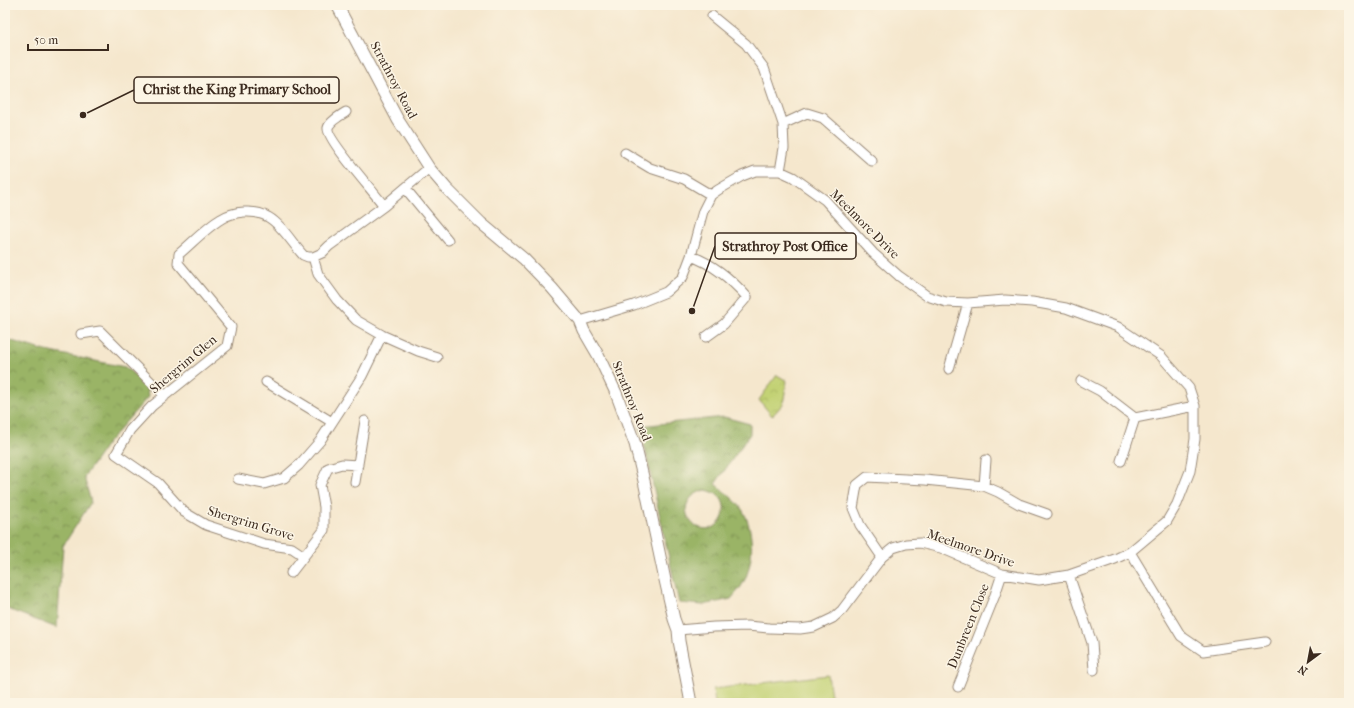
<svg xmlns="http://www.w3.org/2000/svg" width="1354" height="708" font-family="'IM FELL French Canon',serif">
<style>
.forest{fill:url(#forest-crowns);stroke:#6a6f42;fill-rule:evenodd}
.park{fill:url(#park-crowns);stroke:#7f7e49}
.pitch{fill:#c3d274;stroke:#7f7e49}
.lines{fill:none;stroke-linecap:round;stroke-linejoin:round}
.minor-casing{stroke:#988876;stroke-width:11}
.tertiary-casing{stroke:#988876;stroke-width:13}
.minor{stroke:#fff;stroke-width:9}
.tertiary{stroke:#fff;stroke-width:11}
.labels{text-anchor:middle;dominant-baseline:central;stroke-width:3;stroke-linejoin:round;paint-order:stroke}
.street-label{font-size:13px;fill:#3b2a1e;stroke:#fcf5e5}
.leader{fill:none;stroke:#3b2a1e;stroke-width:1.5}
.callout-dot{fill:#3b2a1e;stroke:#fcf5e5;stroke-width:1.5}
.callout{fill:#fcf5e5;stroke:#3b2a1e;stroke-width:1.5}
.callout-label{font-size:14px;text-anchor:middle;font-weight:bold;fill:#3b2a1e}
</style>
<defs>
<pattern id="forest-crowns" width="20" height="18" patternUnits="userSpaceOnUse"><rect width="20" height="18" fill="#9ab466"/><path d="M2 6a3 3 0 1 1 6 0M12 15a3 3 0 1 1 6 0" fill="none" stroke="#7f9353"/></pattern>
<pattern id="park-crowns" width="20" height="18" patternUnits="userSpaceOnUse"><rect width="20" height="18" fill="#c3d274"/><path d="M2 6a3 3 0 1 1 6 0M12 15a3 3 0 1 1 6 0" fill="none" stroke="#a8b464"/></pattern>
</defs>
<rect width="100%" height="100%" fill="#fcf5e5"/>
<filter id="ink" filterUnits="userSpaceOnUse"><feTurbulence type="fractalNoise" baseFrequency=".025" numOctaves="2"/><feDisplacementMap in="SourceGraphic" scale="8" xChannelSelector="R" yChannelSelector="G"/><feConvolveMatrix kernelMatrix="1 2 1 2 8 2 1 2 1" color-interpolation-filters="sRGB"/></filter>
<filter id="wash" filterUnits="userSpaceOnUse"><feTurbulence type="fractalNoise" baseFrequency=".012" numOctaves="4" result="noise"/><feDisplacementMap in="SourceGraphic" scale="16" xChannelSelector="R" yChannelSelector="G"/><feGaussianBlur stdDeviation="0.9" result="paint"/><feColorMatrix in="noise" values="0 0 0 0 0 0 0 0 0 0 0 0 0 0 0 0 0 1.4 0 .05"/><feComposite in="paint" operator="in"/></filter>
<g filter="url(#wash)">
<rect width="100%" height="100%" fill="#f5e7cd"/>
<!-- forest -->
<path class="forest" d="M5,339L46,351L125,367L146,384L148,397L109,441L84,477L91,502L63,546L57,628L5,608Z
M724,417L750,424V434L715,484C724,492 737,500 743,511C755,532 754,565 742,585C739,590 734,595 731,599L703,605L679,603L640,426ZM705,490C738,495 724,538 698,527C694,526 690,521 688,517C682,503 693,493 705,490Z"/>
<!-- park -->
<path class="park" d="M777,375L787,381L783,404L772,416L759,400Z"/>
<!-- pitch -->
<path class="pitch" d="M828,675L832,703H715L713,689Z"/>
</g>
<g filter="url(#ink)">
<g class="lines">
<defs>
<path id="minor" d="M712,16L746,44L764,68L783,124L784,148L780,171
M346,112C341,115 329,122 328,128C326,139 375,193 384,206
M783,124L807,113L823,118L872,161
M625,153L650,168L684,179L711,195
M405,188L448,240
M691,256C713,264 732,280 747,297L724,324L706,337
M313,257L318,274L337,300L356,320L382,335L418,351L437,357
M580,321L634,305L666,292L683,277L691,256L703,211L711,195L718,190L742,176L755,171H780L793,177L825,200L873,253L899,276L927,296L946,302L968,303L1005,300L1032,302L1066,308L1118,327L1161,356L1189,388L1195,406V439L1190,471L1177,504L1167,521L1130,552L1115,559L1069,575L1039,580L1002,574L941,548L920,543L906,544L893,548L882,557L842,610L833,618L814,627L800,629L769,628L748,626L714,627L678,630
M81,334L100,331L165,396
M949,369L968,303
M1081,381L1100,391L1135,418L1195,406
M266,382L332,422
M1121,461L1135,418
M238,479L264,484L284,478L299,465L320,441L362,376L382,335
M355,482L365,421
M984,486L986,460
M1130,552L1181,636L1203,651L1265,642
M304,556L292,548L264,544L206,525L184,512L158,483L116,454L130,430L152,406L227,346L231,327L178,263L179,254C191,244 207,227 221,219C233,211 255,209 268,217C282,225 292,243 303,255L308,257H313L322,253L329,246L384,206L429,168
M882,557L860,525L853,508L857,485L867,477L925,480L984,486L998,492L1019,504L1047,514
M291,573L324,530V507L320,485L328,468L342,464L358,465
M1069,575L1092,643L1094,670
M958,687L995,595L1002,574"/>
<path id="tertiary" d="M337,5L398,120L429,168L447,189L481,223L524,259L552,288L580,321L584,331L598,355L616,393L635,444L644,481L665,580L674,619L678,630L679,641L691,703"/>
</defs>
<!-- minor casing -->
<use href="#minor" class="minor-casing"/>
<!-- tertiary casing -->
<use href="#tertiary" class="tertiary-casing"/>
<!-- minor -->
<use href="#minor" class="minor"/>
<!-- tertiary -->
<use href="#tertiary" class="tertiary"/>
</g>
</g>
<g class="labels">
<!-- street labels -->
<g class="street-label">
<text transform="translate(394 80) rotate(62)">Strathroy Road</text>
<text transform="translate(865 224) rotate(45)">Meelmore Drive</text>
<text transform="translate(183 364) rotate(-40)">Shergrim Glen</text>
<text transform="translate(632 401) rotate(68)">Strathroy Road</text>
<text transform="translate(251 523) rotate(17)">Shergrim Grove</text>
<text transform="translate(971 548) rotate(19)">Meelmore Drive</text>
<text transform="translate(968 626) rotate(-68)">Dunbreen Close</text>
</g>
</g>
<!-- callouts -->
<path class="leader" d="M83 115L134 90M692 311L715 246"/>
<g class="callout-dot">
<circle cx="83" cy="115" r="4"/>
<circle cx="692" cy="311" r="4"/>
</g>
<g class="callout">
<rect x="134" y="77" width="205" height="26" rx="4"/>
<rect x="715" y="233" width="141" height="26" rx="4"/>
</g>
<g class="callout-label">
<text x="237" y="94">Christ the King Primary School</text>
<text x="785" y="251">Strathroy Post Office</text>
</g>
<!-- margin -->
<rect width="1354" height="708" fill="none" stroke="#fcf5e5" stroke-width="20"/>
<!-- north arrow -->
<g transform="translate(1308 662) rotate(212)" stroke="#fcf5e5" stroke-width="3" paint-order="stroke">
<path d="M0-3L7 15L0 10L-7 15Z" fill="#3b2a1e"/>
<text y="-6" font-size="11" font-weight="bold" text-anchor="middle" fill="#3b2a1e">N</text>
</g>
<!-- scale -->
<path d="M28 44v6h80v-6" fill="none" stroke="#3b2a1e" stroke-width="2"/>
<text x="34" y="44" font-size="12" fill="#3b2a1e" stroke="#fcf5e5" stroke-width="3" paint-order="stroke">50 m</text>
</svg>
